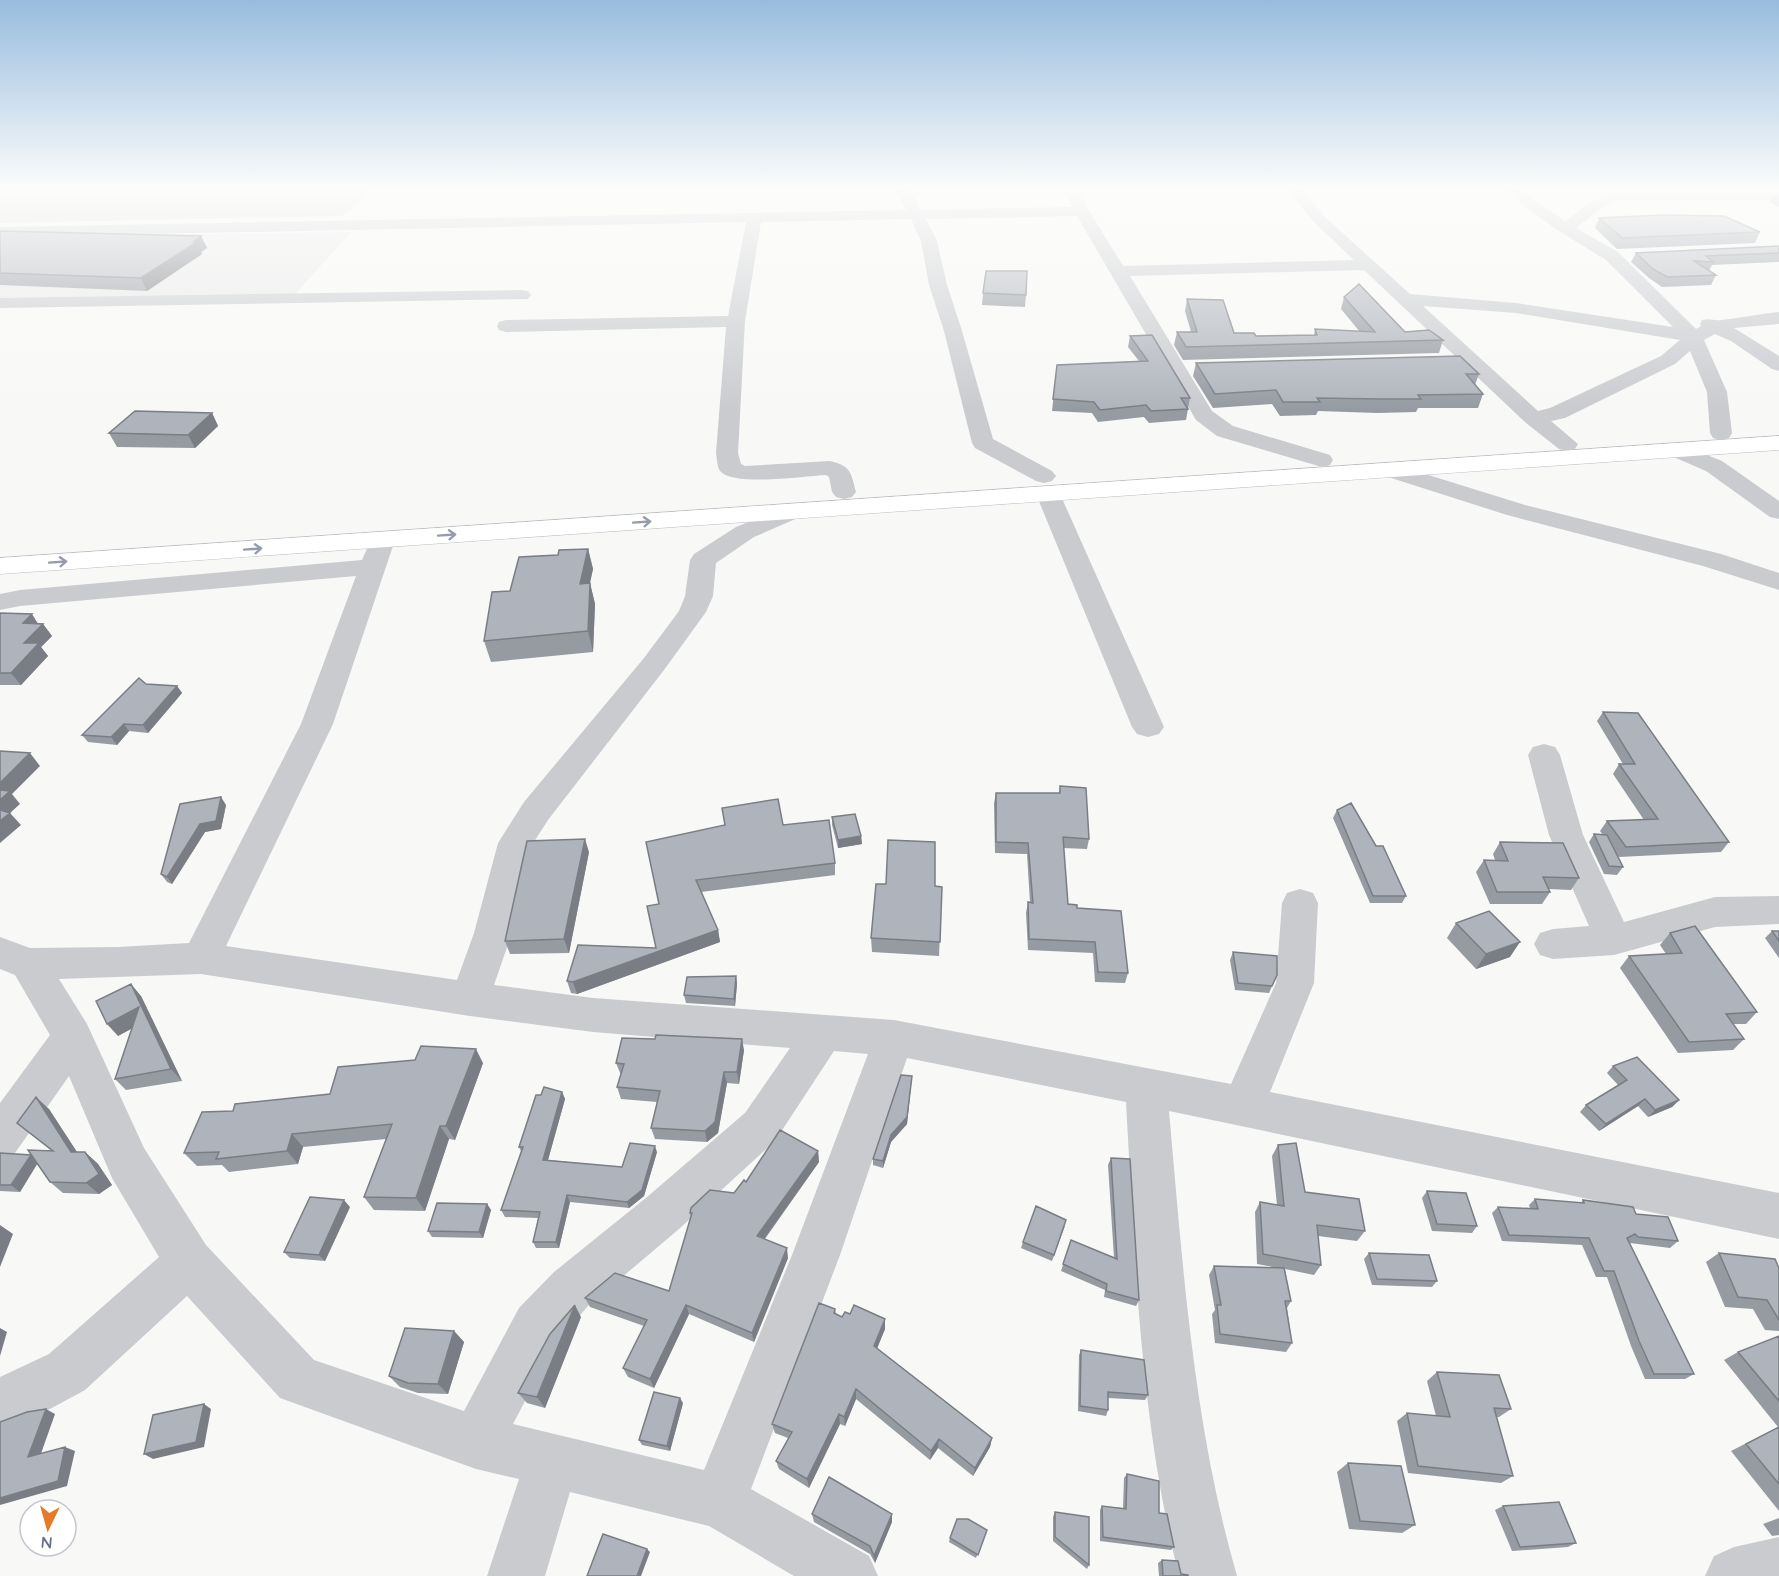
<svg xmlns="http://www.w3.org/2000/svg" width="1779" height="1576" font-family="Quicksand,sans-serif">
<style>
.built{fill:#e9e9e9}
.green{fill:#d8e0d6}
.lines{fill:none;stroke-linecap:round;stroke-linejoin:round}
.primary-casing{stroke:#b9bcc1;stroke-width:1}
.minor{fill:#c9cbcf;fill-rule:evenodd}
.primary{fill:#fff;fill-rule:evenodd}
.wall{fill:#969ba2}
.shaded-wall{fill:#7a7e84}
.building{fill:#afb4bc;stroke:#7a7e84;stroke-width:1.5}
.oneway{stroke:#959cab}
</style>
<rect width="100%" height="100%" fill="#f8f8f6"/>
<!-- built -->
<path class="built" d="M351,232L290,300L0,305V237Z"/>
<!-- green -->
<path class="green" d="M0,189H376L342,216L0,223Z"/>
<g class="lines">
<defs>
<path id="primary" d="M1779,436V450L0,574V558Z"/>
</defs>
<!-- primary casing -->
<use href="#primary" class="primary-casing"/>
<!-- minor -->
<path class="minor" d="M894,189H908L921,210L1072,207L1065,194L1072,190L1077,191L1123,266L1354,260L1314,222L1287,189H1302L1324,216L1410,294L1516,303L1673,327L1606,260L1559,231L1501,189H1518L1565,221L1593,201L1615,192H1779V200H1618L1603,207L1576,228L1618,252L1696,329L1701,326L1700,324L1702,320C1709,318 1715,321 1721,320C1740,318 1759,314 1779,312V324L1734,328L1779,356V371L1772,369L1731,341L1715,334L1704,340L1727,392L1732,433L1729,438L1721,440L1713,438L1710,433L1707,392L1690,351L1675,364L1565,418L1551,421L1578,444L1575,449L1567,451L1559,449L1526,423L1364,270L1130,276L1212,411L1233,426L1330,455L1333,460L1330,465L1322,467L1217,436L1196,420L1077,216L926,219L937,241L947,285L962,331L993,439L1052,471L1056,476L1052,481L1044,483L1036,481L975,448L972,443L944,331L929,285L921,241L911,219L761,222L745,321L738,453L741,464L745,466L830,461C851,466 851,472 856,492L852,497L844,499L836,497L832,492L829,477L826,475C805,476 734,487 720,471C717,466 717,459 716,453L726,327L506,332L499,330L497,326L499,322L506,320L728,316L746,222L0,237V227L906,210ZM1423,306L1516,313L1680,340L1661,356L1550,408L1538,411Z
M522,290L528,291L531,295L528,299L0,308V298Z
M1677,443L1722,461L1779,501V519L1770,517L1706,471L1669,455L1666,450L1669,445Z
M1393,464L1525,505L1721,554L1779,573V590L1703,566L1507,515L1385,476L1381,471L1385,466Z
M1048,487L1056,489L1060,494L1164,727L1159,734L1148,737L1137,734L1132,727L1036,494L1040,489Z
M791,505L800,507L803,512L800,517L754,537L716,563L713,596L706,612L664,670L548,820L532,845L512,933L494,985L593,998L894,1020L1231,1084L1276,983L1282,903L1287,893L1300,889L1313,893L1318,903L1314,983L1270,1092L1779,1193V1239L1169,1111C1183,1267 1193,1424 1237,1576H1179C1140,1421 1135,1261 1126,1102L907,1058L840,1255L751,1489L869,1556L878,1576H794L709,1526L570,1492L545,1576H487L519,1479L476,1469L280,1398L187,1296L85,1390L50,1409L0,1429V1377L49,1354L159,1257L112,1178L69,1076L15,1153L0,1159V1103L50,1035L15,975L0,969V937L30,948L118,947L189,943L301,724L356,576L20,606L0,610V594L20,590L362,560L373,535L382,532L391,535L395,540L333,724L226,946L457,980L474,933L498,843L524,802L644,658L679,611L685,596L690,560L694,554L736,527ZM201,974L470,1016L593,1032L790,1048L745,1113L647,1197L554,1272L519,1308L464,1411L314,1360L206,1245L144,1148L87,1024L59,979ZM834,1051L868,1054L792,1255L704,1470L513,1424L555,1344L588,1306L679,1229L775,1141Z
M1544,744L1555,747L1560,755L1583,835L1624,922L1715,897L1779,896V924L1715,927L1614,955L1553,959L1540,955L1534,944L1540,933L1553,929L1589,926L1549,835L1528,755L1533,747Z
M1779,1537V1576H1705L1714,1556L1734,1547Z"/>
<!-- primary -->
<use href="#primary" class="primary"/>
</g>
<!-- wall -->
<path class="wall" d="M1773,194H1779V207L1769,202Z
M1599,218L1760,232L1755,243L1617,249L1595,228Z
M0,231L201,236L207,248L201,252L202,254L147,291L0,285Z
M1779,246V262L1712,265L1709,271L1716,275L1711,285L1662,287L1649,278L1631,262L1636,253Z
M983,293L1026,295L1025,307L982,305Z
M1344,297L1405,332L1443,340L1439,353L1183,360L1174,345L1177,332H1191L1185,311L1187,299L1234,333L1256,336L1314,335L1315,329L1360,332L1341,309Z
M1130,336L1190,398L1186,420L1149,423L1144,417L1098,422L1092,413L1052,411L1057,365L1139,361L1128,347Z
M1196,363L1479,374L1475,385L1483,394L1478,408H1418L1416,412L1378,413L1318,411L1316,415L1280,416L1272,404L1213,408L1193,376Z
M212,413L218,426L195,448L117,447L109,433Z
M588,549L593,569L590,583L595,604L593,652L491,662L484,641L510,591L558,555Z
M0,613L38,623L43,624L52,636L41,647L48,656L21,685H0Z
M146,684L177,686L182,693L148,733L129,731L117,745L88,742L82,735Z
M1603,712L1729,842L1721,852L1619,857L1615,852L1623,867L1617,875L1604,874L1589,842L1594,834L1603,835L1600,831L1607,821L1644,820L1613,774L1619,764H1623L1597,721Z
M1060,786L1089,839L1087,849L1063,848L1068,904L1077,908L1128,973L1125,983L1095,982L1093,953L1028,950L1026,913L1028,902L1030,903L1027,854L995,853L994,803L996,793H1059Z
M226,805L221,829L205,832L172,884L167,882L161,874Z
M1337,810L1376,846L1406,896L1402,903H1370L1333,818Z
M832,817L861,836L862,844L838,848L832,825Z
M783,825L835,863V875L701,892L718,930L720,942L577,994L571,993L567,981L656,948L659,904Z
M1500,842L1579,878L1571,890L1549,889L1550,892L1542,904H1490L1476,872L1484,860H1495L1493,854Z
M589,852L569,953L510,954L505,941Z
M935,886L942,887L939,956L872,952L871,938Z
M1456,923L1510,957L1476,969L1447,938Z
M1772,931H1779V958L1765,938Z
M1670,933L1757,1012L1746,1024H1733L1744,1039L1733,1050L1678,1053L1620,968L1629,956L1666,954L1660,945Z
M1233,952L1277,975L1269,993L1235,990L1230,960Z
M736,976L737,984L735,1006L686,1003L684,995Z
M141,996L182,1081L126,1090L115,1079L132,1028L118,1036Z
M744,1050L739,1084L727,1083L718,1133L707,1142L655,1139L651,1128L657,1102L621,1099L617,1087L621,1075L616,1063Z
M483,1063L455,1140L449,1139L425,1211L374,1210L364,1197L386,1139L303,1147L298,1164L229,1172L222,1165L197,1166L184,1153L233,1111L330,1094Z
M1613,1066L1679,1100L1672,1107L1648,1117L1638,1106L1599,1131L1580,1112L1586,1105L1618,1085L1607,1073Z
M912,1076L907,1124L891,1142L883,1168L873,1165V1159Z
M562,1092L565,1099L548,1160L622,1167L657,1152L644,1196L629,1208L570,1202L559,1248H536L533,1242L538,1218L505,1217L501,1210L521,1151L519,1147L541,1095Z
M49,1109L77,1152H85L98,1164L112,1185L99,1194L63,1193L50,1182L37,1164L20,1192L0,1191V1153L31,1155L52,1151L17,1123Z
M1278,1145L1305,1192L1365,1231L1357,1241L1318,1236L1321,1265L1314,1275L1285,1269L1291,1301L1287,1308L1292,1343L1286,1352L1215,1343L1212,1314L1215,1310L1209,1275L1214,1266L1273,1267L1257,1264L1255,1212L1260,1202L1277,1205L1272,1156Z
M818,1151L819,1162L765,1239L788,1258L754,1342L689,1314L654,1388L628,1377L623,1368L644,1326L590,1307L585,1298L669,1291L691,1216L690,1213L734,1193L746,1182Z
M1111,1158L1139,1300L1136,1306L1104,1297L1105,1290L1061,1271L1071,1240L1114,1258L1108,1165Z
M1427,1191L1477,1226L1472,1233L1432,1231L1422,1198Z
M1535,1199L1581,1203L1583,1200L1636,1214L1678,1241L1670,1248L1630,1243L1628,1241L1694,1374L1685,1379H1645L1631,1346L1607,1277H1596L1582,1245L1502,1241L1492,1213L1498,1207L1530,1208L1529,1205Z
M487,1204L491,1210L483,1238L432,1237L428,1231Z
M350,1207L325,1261L290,1258L284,1252Z
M1065,1226L1052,1261L1021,1248L1023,1242Z
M1369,1253L1437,1281L1432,1287L1372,1285L1364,1259Z
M1719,1253L1779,1268V1331L1765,1330L1753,1309L1725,1307L1706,1262Z
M835,1309L836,1314L842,1317L850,1314L885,1319V1329L877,1348L992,1438L990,1447L973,1476L938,1448L930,1460L856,1399L845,1426L840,1424L809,1488L779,1469L776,1461L788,1438L775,1433L772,1424Z
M581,1317L545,1408L527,1403L518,1393Z
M454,1331L464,1342L448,1394L418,1393L400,1387L389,1376Z
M1779,1336V1511L1731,1451L1778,1427L1724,1360L1738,1352Z
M1081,1350L1148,1395L1145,1400L1108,1398V1410L1106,1416L1078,1411L1079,1355Z
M1437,1372L1511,1409L1499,1417H1496L1513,1476L1501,1483L1408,1473L1397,1421L1407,1413L1436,1416L1427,1381Z
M683,1403L670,1451L642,1445L639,1440Z
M1348,1463L1415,1525L1402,1533L1349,1529L1337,1472Z
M1127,1474L1159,1513L1174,1547L1171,1550L1100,1541V1510L1102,1506L1123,1508L1124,1478Z
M1503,1506L1576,1543L1568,1547L1512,1551L1495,1510Z
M1055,1512L1089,1565L1087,1569L1053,1541V1517Z
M812,1514L892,1522L875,1563L870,1554L814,1522Z
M1779,1518V1535L1772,1536L1763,1524Z
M987,1530L976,1558L949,1542L950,1538Z
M1162,1560L1181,1574L1188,1576H1159L1158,1563Z"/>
<!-- shaded-wall -->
<path class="shaded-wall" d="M201,236L207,248L201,252L202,254L147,291L141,278Z
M212,413L218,426L195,448L188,435Z
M588,549L593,569L585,604L580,584Z
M590,583L595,604L593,652L588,631Z
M32,614L40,627L43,624L52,636L41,647L48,656L21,685L11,673L24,643L23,623Z
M177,686L182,693L148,733L143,725Z
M124,724L129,731L117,745L111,737Z
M30,753L40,766L12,794L20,804L10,813L21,825L0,843V783Z
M221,797L226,805L221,829L205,832L172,884L167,877L200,824Z
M861,836L862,844L838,848V840Z
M585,839L589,852L569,953L564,939Z
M718,930L720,942L577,994L573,982Z
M1520,942L1510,957L1476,969L1486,954Z
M736,976L737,984L735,1006L734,999Z
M131,984L141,996L182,1081L171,1069L148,1020L118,1036L107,1024Z
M742,1039L744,1050L739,1084L737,1072Z
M476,1049L483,1063L455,1140L446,1126Z
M724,1072L727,1083L718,1133L707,1142L705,1131Z
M912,1076L907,1124L891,1142L883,1168V1161L891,1135Z
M562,1092L565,1099L546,1167L543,1160Z
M36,1097L49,1109L84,1163L71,1152Z
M1645,1099L1638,1106L1599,1131L1606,1124Z
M1679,1100L1672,1107L1648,1117L1655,1110Z
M440,1126L449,1139L425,1211L416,1198Z
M292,1134L303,1147L298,1164L287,1151Z
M655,1146L657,1152L644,1196L629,1208L627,1202Z
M818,1151L819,1162L759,1246L757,1236Z
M85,1152L98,1164L112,1185L99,1194L86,1183Z
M31,1155L39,1161L20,1192L11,1185Z
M567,1195L570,1202L559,1248L556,1242Z
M344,1200L350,1207L325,1261L319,1255Z
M487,1204L491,1210L483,1238L479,1232Z
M0,1225L13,1234L0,1267Z
M787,1248L788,1258L754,1342L752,1333Z
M575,1305L581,1317L545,1408L537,1397Z
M686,1305L689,1314L654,1388L650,1379Z
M885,1319V1329L874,1356V1346Z
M0,1328L7,1332L0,1356Z
M454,1331L464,1342L448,1394L438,1384Z
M856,1389V1399L845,1426L844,1417Z
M680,1398L683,1403L670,1451L667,1446Z
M204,1404L211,1409L204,1447L153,1459L144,1454Z
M46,1409L55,1414L38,1462L28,1457Z
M839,1414L840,1424L809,1488L807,1479Z
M992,1438L990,1447L973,1476L975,1468Z
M939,1439L938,1448L930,1460L931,1451Z
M65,1447L75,1451L67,1486L0,1505V1498Z
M892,1514V1522L875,1563L874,1556Z
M647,1549L650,1552L641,1576H637Z"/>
<!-- building -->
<path class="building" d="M1663,215L1724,216L1760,232L1622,238L1599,218Z
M0,231L201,236L193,242H197L141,278L0,273Z
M1779,246V253L1706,256L1713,262L1694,261L1716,275L1667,277L1653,269L1636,253Z
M986,271H1027L1026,295L983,293Z
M1359,284L1405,332L1429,330L1443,340L1186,347L1177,332H1197L1187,299L1223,300L1234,333H1254L1256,336L1317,335L1315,329L1375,332L1344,297Z
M1152,335L1190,398H1181L1188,409L1151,411L1146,405L1100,410L1094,402L1053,399L1057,365L1148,361L1130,336Z
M1460,356L1479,374H1466L1483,394L1418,395L1421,399H1382L1317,398L1320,402H1283L1276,390L1215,394L1196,363Z
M135,411L212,413L188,435L109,433Z
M588,549L580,584L590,583L588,631L484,641L492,592L510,591L519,557L558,555L559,550Z
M0,613L32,614L23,623L43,624L24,643H39L11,673H0Z
M139,678L146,684L177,686L143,725L124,724L111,737L82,735Z
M1603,712L1638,713L1729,842L1626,847L1607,821L1658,819L1619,764H1635Z
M0,751L30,753L0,783Z
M1060,786L1086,788L1089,839L1063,837L1068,904L1077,905V908L1121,911L1128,973L1098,972L1095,942L1029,939L1028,902L1033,903L1028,843L996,842V793H1060Z
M0,790L10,791L0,800Z
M221,797L216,821L200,824L167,877L161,874L180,804Z
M778,799L783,825L829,820L835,863L696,880L718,930L573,982L567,981L578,945L656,948L647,906L659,904L646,842L725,825L722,808Z
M1351,803L1376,846H1383L1406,896H1373L1337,810Z
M0,810L10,813L0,821Z
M855,814L861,836L838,840L832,817Z
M1594,834L1607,835L1623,867L1609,866Z
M585,839L564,939L505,941L527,841Z
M888,840L935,842V886L942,887L940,942L871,938L876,884H886Z
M1500,842L1563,843L1579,878L1543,877L1550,892H1497L1484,860L1508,861Z
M1489,911L1520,942L1486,954L1456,923Z
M1695,926L1757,1012L1726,1014L1744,1039L1689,1042L1629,956L1682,953L1670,933Z
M1772,931H1779V941Z
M1233,952L1277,956V975L1272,986L1238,983Z
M736,976L734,999L684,995L687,977Z
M131,984L171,1069L115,1079L139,1007L107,1024L96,1001Z
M656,1035L742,1039L737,1072H724L715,1122L705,1131L651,1128L660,1091L617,1087L624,1064L616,1063L622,1038L655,1039Z
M421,1046L476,1049L446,1126H440L416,1198L364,1197L392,1124L292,1134L287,1151L216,1159L219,1152L184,1153L202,1112L233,1111L235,1104L330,1094L338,1067L415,1060Z
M1637,1057L1679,1100L1655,1110L1645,1099L1606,1124L1586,1105L1627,1080L1613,1066Z
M901,1075L912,1076L907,1117L891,1135L883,1161L873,1159Z
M544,1087L562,1092L543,1160L622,1167L630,1143L655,1146L642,1190L627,1202L567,1195L556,1242H533L540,1212L501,1210L523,1147H519L536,1095H541Z
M36,1097L71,1152H85L99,1174L86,1183L50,1182L28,1150L53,1151L17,1123Z
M780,1130L818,1151L757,1236L787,1248L752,1333L686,1305L650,1379L623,1368L647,1320L585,1298L615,1273L669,1291L692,1213H690L691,1208L710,1190L734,1193L744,1180L746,1182Z
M1296,1143L1305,1192L1359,1199L1365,1231L1317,1225L1321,1265L1263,1254L1260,1202L1284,1206L1278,1145Z
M0,1153L31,1155L11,1185H0Z
M1111,1158L1130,1159L1139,1300L1106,1291L1107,1284L1063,1264L1071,1240L1117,1259Z
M1427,1191L1466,1193L1477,1226L1437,1224Z
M310,1197L344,1200L319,1255L284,1252Z
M1535,1199L1584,1203L1583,1200L1633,1207L1636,1214L1668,1217L1678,1241L1638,1237L1635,1234L1627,1238L1694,1374H1654L1639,1341L1614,1271H1604L1589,1238L1509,1235L1498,1207L1538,1209Z
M437,1203L487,1204L479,1232L428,1231Z
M1036,1206L1066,1220L1054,1255L1023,1242Z
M1369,1253L1429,1255L1437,1281L1377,1279Z
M1719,1253L1775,1259L1779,1268V1320L1767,1300L1738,1297Z
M1214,1266L1284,1268L1291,1301H1285L1292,1343L1220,1334L1217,1305H1221Z
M819,1303L835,1309L834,1313L842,1317L845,1312L850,1314L854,1305L885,1319L874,1346L992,1438L975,1468L939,1439L931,1451L856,1389L844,1417L839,1414L807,1479L776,1461L792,1432L772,1424Z
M575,1305L537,1397L518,1393L550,1334Z
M405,1328L454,1331L438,1384L408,1383L389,1376Z
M1779,1336V1401L1738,1352Z
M1081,1350L1144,1360L1148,1395L1108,1392V1410L1080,1406Z
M1437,1372L1499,1375L1511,1409L1494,1408L1513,1476L1418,1466L1407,1413L1450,1417Z
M654,1392L680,1398L667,1446L639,1440Z
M204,1404L196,1442L144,1454L153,1415Z
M46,1409L28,1457L65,1447L58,1481L0,1498V1422L27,1412Z
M1779,1427V1484L1746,1444Z
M1348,1463L1401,1466L1415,1525L1360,1521Z
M1127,1474L1159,1481V1513L1167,1514L1174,1547L1103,1537L1102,1506L1126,1509Z
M829,1477L892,1514L874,1556L870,1546L812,1514Z
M1559,1502L1576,1543L1520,1547L1503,1506Z
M1055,1512L1089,1517V1565L1055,1537Z
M957,1519H968L987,1530L978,1555L950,1538Z
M603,1534L647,1549L637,1576H587Z
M1162,1560L1178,1561L1181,1574L1188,1575V1576H1163Z"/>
<!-- one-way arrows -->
<defs><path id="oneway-shaft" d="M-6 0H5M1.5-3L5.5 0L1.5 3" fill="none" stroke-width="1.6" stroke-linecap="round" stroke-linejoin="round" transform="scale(1.5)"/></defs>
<g class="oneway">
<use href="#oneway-shaft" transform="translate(642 522) rotate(-4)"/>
<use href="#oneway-shaft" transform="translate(447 535) rotate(-4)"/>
<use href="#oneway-shaft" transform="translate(253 549) rotate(-4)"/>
<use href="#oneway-shaft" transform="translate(58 562) rotate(-4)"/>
</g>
<!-- sky -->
<linearGradient id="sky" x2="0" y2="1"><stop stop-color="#98bcde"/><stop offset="0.46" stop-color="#fcfcfb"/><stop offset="1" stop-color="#fcfcfb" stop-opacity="0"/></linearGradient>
<rect width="1779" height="410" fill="url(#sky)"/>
<!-- north arrow -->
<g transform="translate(48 1528) rotate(185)"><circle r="28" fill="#ffffff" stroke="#c2c7cf" stroke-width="1.5"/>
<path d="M0-4.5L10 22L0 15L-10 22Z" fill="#e77a27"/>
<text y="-9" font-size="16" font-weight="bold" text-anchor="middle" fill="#677287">N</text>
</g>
</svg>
